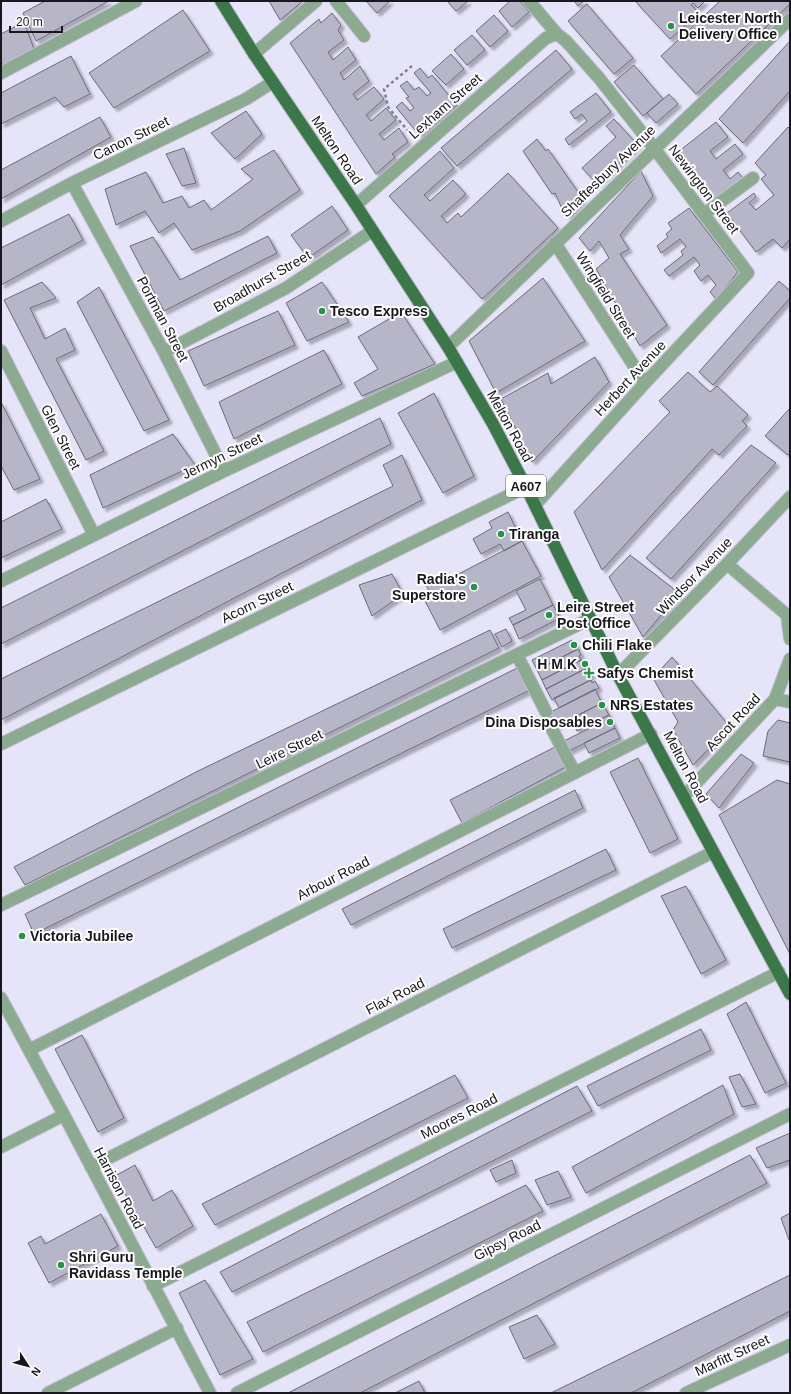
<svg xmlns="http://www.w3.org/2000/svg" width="791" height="1394" font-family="Helvetica,sans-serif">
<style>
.building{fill:#b7b6c9;stroke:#6c6b7d;filter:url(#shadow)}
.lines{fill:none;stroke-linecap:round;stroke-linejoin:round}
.minor-casing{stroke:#c0bfd1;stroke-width:14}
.major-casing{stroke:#c0bfd1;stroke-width:14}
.path{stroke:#807f8c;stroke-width:2.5;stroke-dasharray:3 3;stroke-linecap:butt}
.minor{stroke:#8caa90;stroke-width:12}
.major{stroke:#3b7749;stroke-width:12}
.poi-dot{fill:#279249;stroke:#fff;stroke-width:1.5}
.labels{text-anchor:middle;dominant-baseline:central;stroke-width:4;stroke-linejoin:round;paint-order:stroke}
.shield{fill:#fff;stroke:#5d5d62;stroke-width:1}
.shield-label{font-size:13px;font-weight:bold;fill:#18171e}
.poi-label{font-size:14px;font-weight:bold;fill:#18171e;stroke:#fff;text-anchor:start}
.street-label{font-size:14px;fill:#18171e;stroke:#fff}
</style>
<defs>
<filter id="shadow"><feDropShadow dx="3.5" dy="3.5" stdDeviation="1" flood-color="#0004"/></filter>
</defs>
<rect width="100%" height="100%" fill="#e5e4f8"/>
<!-- building -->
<path class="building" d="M45,1H109L36,41L23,13Z
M269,1H303L280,20Z
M366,1H390L377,13Z
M447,1H468L456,11Z
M510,1H520L529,12L512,27L499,11Z
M574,1H584L578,6Z
M635,1H705L698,8L693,3L691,5L699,13L670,39Z
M720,1H790V4L696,94L661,56Z
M587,4L633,58L614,74L568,21Z
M183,10L210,51L114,108L89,73Z
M332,13L341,25L338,30L344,40L328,52L333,60L348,47L356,60L340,73L344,80L360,66L369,81L353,94L357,100L374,87L384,99L366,115L371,121L386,108L396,120L379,134L384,140L399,128L408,142L392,154L395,157L376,174L290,43L319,19L321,23Z
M494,15L508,31L490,47L476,31Z
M24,22L34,49L3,66L1,62V34Z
M472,35L485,50L467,65L454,50Z
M790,41V91L743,143L719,119Z
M556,50L572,69L457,166L441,148Z
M451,54L464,69L446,85L432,71Z
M71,56L90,94L64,107L55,97L1,124V93Z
M634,65L663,99L643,116L614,82Z
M420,68L428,78L432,75L457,105L420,136L396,107L402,102L410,111L414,108L406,98L409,97L400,86L407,81L414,90L419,87L427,96L431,93L414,73Z
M596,93L611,112L569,145L565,139L587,121L582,114L575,119L570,112Z
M669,94L678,104L656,123L647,113Z
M246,111L262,134L235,159L211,133Z
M100,117L111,137L1,199V170Z
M614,119L638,145L597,184L582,168L616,137L606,126Z
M716,122L728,137L710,151L716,159L735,144L743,154L723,170L730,179L738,172L743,178L715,200L678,152Z
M788,127L790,129V239L782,248L773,239L756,252L727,213L754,193L756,197L749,203L756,210L774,195L761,179L766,175L755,163Z
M537,139L546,151L548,149L583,199L568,216L563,211L555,193L552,194L523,151Z
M184,148L196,183L182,186L166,154Z
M274,150L300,190L240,231L192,250L174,223L159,233L145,211L116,225L105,189L146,172L163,203L182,196L189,208L204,200L211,210L253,179L241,169Z
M440,151L454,168L424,195L430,201L453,180L466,194L441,216L447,223L458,213L461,217L508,173L558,228L482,299L389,196Z
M641,171L653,196L620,235L629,249L620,254L667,325L640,346L596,269L609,258L599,241L590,251L579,238Z
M332,206L348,230L308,258L291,235Z
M689,208L738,272L716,299L710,292L716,285L708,275L701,281L694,271L700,265L694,257L669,276L664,270L683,255L681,251L686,247L680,239L661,253L657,246L668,237L666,234L672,229L668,223Z
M69,214L83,240L1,285V248Z
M268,236L277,253L164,311L130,246L153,237L180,280Z
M543,278L585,341L496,393L469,341Z
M779,281L790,291V298L713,385L699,372Z
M42,282L56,298L30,308L45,339L65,328L75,350L56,359L104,451L86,460L4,300Z
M322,282L349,322L307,341L286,303Z
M99,287L169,420L144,431L77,302Z
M278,311L295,345L204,386L188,351Z
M401,312L435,364L362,396L354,383L378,369L358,337Z
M324,350L342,384L234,439L219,402Z
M595,357L609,382L532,462L501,399L548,373L551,384Z
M688,372L710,392L717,386L748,415L742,421L747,426L719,455L712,449L602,570L574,512L670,412L659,401Z
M434,393L474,476L443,493L398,413Z
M1,402L40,479L14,490L1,466Z
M790,408V453L788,455L765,436Z
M380,418L391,444L1,644V608Z
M173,434L195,465L103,508L90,475Z
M751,445L776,463L671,579L646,558Z
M402,455L422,500L1,720V679L393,486L383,465Z
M46,499L62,529L1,558V522Z
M508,512L522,541L504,551L500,544L481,554L473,539L492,528L489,522Z
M522,541L541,576L440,630L423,597L430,593L426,585L446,574L449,579Z
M630,555L679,593L643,637L609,577Z
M392,574L403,594L372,616L359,585Z
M540,579L553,605L513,625L509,618L526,610L516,591Z
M553,605L560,618L519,639L513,625Z
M506,629L512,641L502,647L495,634Z
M490,630L499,648L25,885L14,867L198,771Z
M572,640L573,643L575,642L578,647L575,649L576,650L537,670L532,660Z
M576,650H579L581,655L579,656L581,660L542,680L537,670Z
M672,657L730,727L693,765L673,730L678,722L653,678Z
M581,660L582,662L585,661L587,666L585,668V669L546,689L542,680Z
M521,666L532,689L34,934L25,914Z
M585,669L586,671L589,670L592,675L589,676L591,680L552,700L546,689Z
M591,680L592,683L595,681L599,688L559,708L554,698Z
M595,689L602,703L556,726L549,713Z
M602,703L609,715L577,731L571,719Z
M609,715L615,728L567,752L562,742L590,728L589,725Z
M778,720L790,723V762L763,756L768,731Z
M615,728L620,738L589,753L584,743Z
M559,745L569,765L462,823L450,800Z
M741,754L754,763L719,808L706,794Z
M638,758L678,839L650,853L610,772Z
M777,780L790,784V954L719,815Z
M575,790L583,808L351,925L342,909Z
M606,849L616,870L452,948L443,929Z
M686,886L726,960L701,974L661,896Z
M746,1002L786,1083L765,1093L727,1014Z
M701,1029L711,1050L598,1106L587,1086Z
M82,1035L124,1118L98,1132L55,1049Z
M740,1074L756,1104L742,1107L729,1077Z
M455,1075L468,1098L215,1225L202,1204Z
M723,1085L734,1114L586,1193L572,1167Z
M577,1086L592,1111L232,1292L220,1272Z
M790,1133V1160L767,1168L756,1148Z
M750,1155L767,1183L360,1393H288Z
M512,1160L516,1173L496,1182L490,1170Z
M135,1165L153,1201L172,1190L193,1226L156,1248L115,1176Z
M558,1171L571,1197L547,1205L535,1180Z
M526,1185L543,1211L263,1352L247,1322Z
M790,1213V1240H789L781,1218Z
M101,1214L118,1246L49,1283L28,1243L41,1236L45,1244Z
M790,1275V1311L631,1393H551Z
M205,1280L253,1359L220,1375L179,1293Z
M537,1315L555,1344L524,1359L509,1327Z
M419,1381L425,1393H395Z"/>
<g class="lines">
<defs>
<path id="minor" d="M336,1L364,36
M529,1L557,34L566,41L599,78L654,148L748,273L645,383L535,505
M254,54L316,1
M1,73L136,1
M72,183L164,352L224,471
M356,205L546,38L557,34
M704,214L753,178
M1,221L72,183L246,99L273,82
M555,243L645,383
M448,347L790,19
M1,351L94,535
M164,352L286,288L372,231
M727,564L787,615L790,639
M1,581L224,471L457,362
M517,655L546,712
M618,675L727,564L790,497
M775,699L790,702
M552,729L575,773
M1,744L526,487
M684,796L775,699L790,659
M1,905L590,619
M1,998L64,1115L210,1393
M29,1050L651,734
M1,1147L64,1115
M91,1167L713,852
M153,1286L779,972
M48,1393L177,1328
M237,1393L790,1114
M686,1393L790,1345"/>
<path id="major" d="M221,1L254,54L356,205L448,347L493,424L526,487L618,675L790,994"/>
</defs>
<!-- minor casing -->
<use href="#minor" class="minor-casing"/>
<!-- major casing -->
<use href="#major" class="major-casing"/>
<!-- path -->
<path class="path" d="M412,66L384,89L388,107L413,137"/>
<!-- minor -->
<use href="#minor" class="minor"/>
<!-- major -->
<use href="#major" class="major"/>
</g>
<!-- markers -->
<g class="poi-dot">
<circle cx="671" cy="26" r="4"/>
<circle cx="322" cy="311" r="4"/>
<circle cx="501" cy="534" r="4"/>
<circle cx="474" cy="587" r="4"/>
<circle cx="549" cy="615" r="4"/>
<circle cx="574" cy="645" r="4"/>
<circle cx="585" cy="664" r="4"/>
<path d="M587 667h4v4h4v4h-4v4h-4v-4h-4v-4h4z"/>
<circle cx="602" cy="705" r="4"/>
<circle cx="610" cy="722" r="4"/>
<circle cx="22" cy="936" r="4"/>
<circle cx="61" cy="1265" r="4"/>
</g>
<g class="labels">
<!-- shield labels -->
<rect class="shield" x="506" y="475" width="40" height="22" rx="3"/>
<g class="shield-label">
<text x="526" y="486">A607</text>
</g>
<!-- poi labels -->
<g class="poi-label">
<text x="679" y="18">Leicester North<tspan x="679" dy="16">Delivery Office</tspan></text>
<text x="330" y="311">Tesco Express</text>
<text x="509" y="534">Tiranga</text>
<text x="466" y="579" text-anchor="end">Radia's<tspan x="466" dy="16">Superstore</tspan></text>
<text x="557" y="607">Leire Street<tspan x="557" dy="16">Post Office</tspan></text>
<text x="582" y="645">Chili Flake</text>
<text x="577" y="664" text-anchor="end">H M K</text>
<text x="597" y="673">Safys Chemist</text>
<text x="610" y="705">NRS Estates</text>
<text x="602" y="722" text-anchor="end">Dina Disposables</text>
<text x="30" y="936">Victoria Jubilee</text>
<text x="69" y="1257">Shri Guru<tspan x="69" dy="16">Ravidass Temple</tspan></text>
</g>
<!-- street labels -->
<g class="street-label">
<text transform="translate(445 106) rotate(-41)">Lexham Street</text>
<text transform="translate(131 138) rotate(-26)">Canon Street</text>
<text transform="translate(337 150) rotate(56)">Melton Road</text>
<text transform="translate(608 171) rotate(-44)">Shaftesbury Avenue</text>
<text transform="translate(704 189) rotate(53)">Newington Street</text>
<text transform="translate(262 281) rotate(-30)">Broadhurst Street</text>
<text transform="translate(606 295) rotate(58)">Wingfield Street</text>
<text transform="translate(163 319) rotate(62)">Portman Street</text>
<text transform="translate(630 378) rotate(-47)">Herbert Avenue</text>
<text transform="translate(510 426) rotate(61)">Melton Road</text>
<text transform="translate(61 437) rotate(63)">Glen Street</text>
<text transform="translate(222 456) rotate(-26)">Jermyn Street</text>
<text transform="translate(694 576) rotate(-46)">Windsor Avenue</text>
<text transform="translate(257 602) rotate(-26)">Acorn Street</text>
<text transform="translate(733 722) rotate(-47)">Ascot Road</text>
<text transform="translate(289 749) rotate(-26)">Leire Street</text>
<text transform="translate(686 767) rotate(62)">Melton Road</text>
<text transform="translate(333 878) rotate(-27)">Arbour Road</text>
<text transform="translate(395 996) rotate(-27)">Flax Road</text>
<text transform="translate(459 1116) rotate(-27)">Moores Road</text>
<text transform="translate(119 1188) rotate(62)">Harrison Road</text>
<text transform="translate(507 1240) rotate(-27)">Gipsy Road</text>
<text transform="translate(732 1355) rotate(-25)">Marfitt Street</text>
</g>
</g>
<!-- border -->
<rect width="791" height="1394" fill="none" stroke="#18171e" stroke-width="4"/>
<!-- north arrow -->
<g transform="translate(28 1366) rotate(126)" stroke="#ffffff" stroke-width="3" paint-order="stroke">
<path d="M0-3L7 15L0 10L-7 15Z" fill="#18171e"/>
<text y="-6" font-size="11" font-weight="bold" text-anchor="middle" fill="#18171e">N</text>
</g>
<!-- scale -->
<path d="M10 26v6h52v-6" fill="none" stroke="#18171e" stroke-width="2"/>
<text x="16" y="26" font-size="12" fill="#18171e" stroke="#ffffff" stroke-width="3" paint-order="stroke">20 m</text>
</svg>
